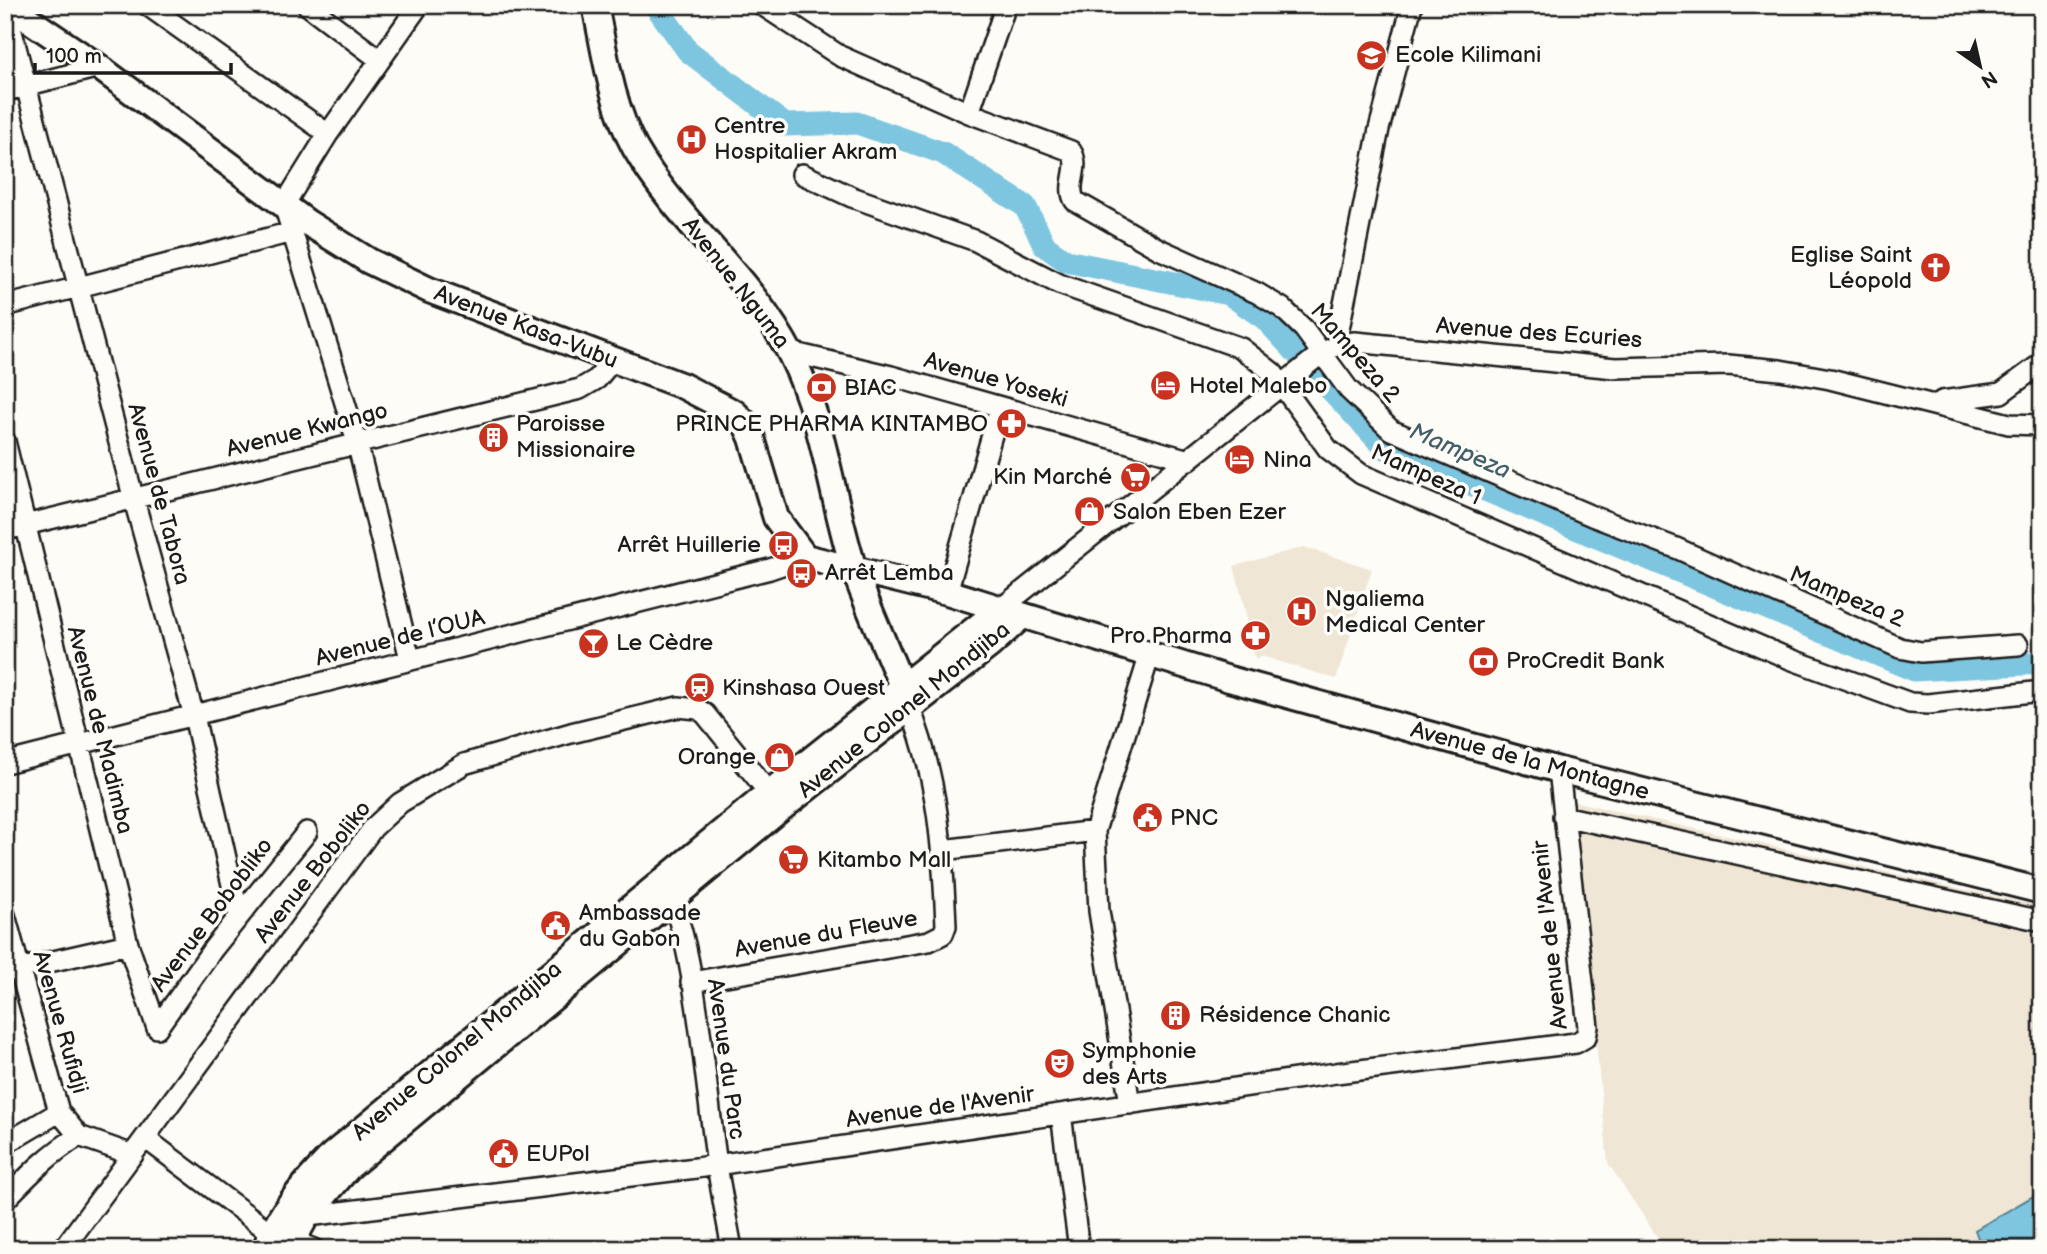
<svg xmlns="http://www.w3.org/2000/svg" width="2047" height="1254" font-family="'Balsamiq Sans',sans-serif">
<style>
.built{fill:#f0e6d5}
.water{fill:#7ec6df;stroke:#578291;stroke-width:2}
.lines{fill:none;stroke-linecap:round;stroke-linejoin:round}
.river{stroke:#7ec6df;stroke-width:23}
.minor-casing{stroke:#1c1c1c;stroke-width:24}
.major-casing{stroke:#1c1c1c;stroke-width:30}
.minor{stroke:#fdfcf7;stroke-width:19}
.major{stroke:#fdfcf7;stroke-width:24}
.labels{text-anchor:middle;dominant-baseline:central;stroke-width:7;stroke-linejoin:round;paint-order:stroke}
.poi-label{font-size:23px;fill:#1c1c1c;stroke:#fdfcf7;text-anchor:start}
.street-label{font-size:23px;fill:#1c1c1c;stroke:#fdfcf7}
.water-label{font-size:24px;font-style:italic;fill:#43606a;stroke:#fdfcf7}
</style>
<rect width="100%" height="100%" fill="#fdfcf7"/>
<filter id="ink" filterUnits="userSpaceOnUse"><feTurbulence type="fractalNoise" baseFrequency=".0143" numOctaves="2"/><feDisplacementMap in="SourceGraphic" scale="14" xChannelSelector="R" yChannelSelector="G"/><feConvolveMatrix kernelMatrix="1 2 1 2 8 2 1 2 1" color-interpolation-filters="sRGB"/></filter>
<g filter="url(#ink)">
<!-- built -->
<path class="built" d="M1304,547L1372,569L1336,679L1261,656L1256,659L1250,649L1254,646L1234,566Z
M1572,801L2042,907V1191L1976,1230L1982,1249H1665L1608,1163Z"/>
<!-- water -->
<path class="water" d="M2042,1191V1249H1982L1975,1230Z"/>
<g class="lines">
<!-- river -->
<path class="river" d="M655,5L688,51L785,125L857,123L943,153L1025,206L1045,246L1066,261L1229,294L1264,318L1385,448L1914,670L2042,663"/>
<defs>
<path id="minor" d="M5,5L134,500L194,716L239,916
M147,5L328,134
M307,5L380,60
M762,5L840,56L969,113L1071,151C1082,167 1065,186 1075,201L1159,249L1257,293L1282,308L1304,329L1349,390L1391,430L1592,516L1676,548L1900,648L1921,652L2018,645
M5,91L99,67
M969,113L1006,5
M802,174L852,197L976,241L1059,284L1241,348L1273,373L1328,449L1361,474L1790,659L1910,703L1928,704L2042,691
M5,306L292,232
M1340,344L1338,334L1379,129L1412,5
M790,352L891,376L1189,460
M1942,401L2001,393L2042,363
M5,441L128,944L157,1028
M5,530L580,389L597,379L612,361
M947,592L1000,407
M999,610L1322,353L1340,344L1355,342L1615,368L1728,365L1780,370L1830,379L2009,424L2042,425
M410,659L357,442L284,205L328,134L419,5
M5,763L770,569L805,557
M1563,816L2042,921
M943,850L1095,831
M665,891C694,924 708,1110 717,1164C721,1192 727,1221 732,1249
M5,915L59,1112L79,1136
M5,972L128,944
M691,982L929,941L943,934L946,926C943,850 938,778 909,706
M157,1028L213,949L307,832
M1130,1104L1099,911L1095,831L1150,654
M1061,1114L1079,1249
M145,1138L271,1233L314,1249
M5,1144L59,1112
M5,1200C28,1176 50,1153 79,1136L133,1155
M300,1217L696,1168L1336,1073L1576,1043L1586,1037L1588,1027L1559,770
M63,1249L373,828L400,803L464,764L571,733L678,707L698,709L705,714L769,793"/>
<path id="major" d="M7,5L99,67L308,223L369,261L429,290L683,386L735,413L745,423L752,438L776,518L805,557L947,592L1229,679L1559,770L2042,891
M595,5C605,53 611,104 635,148C678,223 752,278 791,355C825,422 831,498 854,569C870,614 891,657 908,702
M265,1249C278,1213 306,1182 332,1155L769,793L999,610
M288,1249L306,1217L349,1167L778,811L990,645L1022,616"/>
</defs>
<!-- minor casing -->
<use href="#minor" class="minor-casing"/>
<!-- major casing -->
<use href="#major" class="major-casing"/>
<!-- minor -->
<use href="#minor" class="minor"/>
<!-- major -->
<use href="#major" class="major"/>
</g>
</g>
<!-- icons -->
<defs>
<symbol id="school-disc" viewBox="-11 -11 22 22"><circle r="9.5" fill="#c8321e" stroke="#fdfcf7"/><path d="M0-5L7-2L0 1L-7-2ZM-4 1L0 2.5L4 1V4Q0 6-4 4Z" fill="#fff"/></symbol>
<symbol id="hospital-disc" viewBox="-11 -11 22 22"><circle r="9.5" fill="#c8321e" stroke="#fdfcf7"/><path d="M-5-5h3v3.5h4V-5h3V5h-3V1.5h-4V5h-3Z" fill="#fff"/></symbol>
<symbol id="church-disc" viewBox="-11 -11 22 22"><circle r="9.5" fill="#c8321e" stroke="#fdfcf7"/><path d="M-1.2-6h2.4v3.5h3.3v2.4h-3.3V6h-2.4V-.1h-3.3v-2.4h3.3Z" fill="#fff"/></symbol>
<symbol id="hotel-disc" viewBox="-11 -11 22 22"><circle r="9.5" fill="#c8321e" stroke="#fdfcf7"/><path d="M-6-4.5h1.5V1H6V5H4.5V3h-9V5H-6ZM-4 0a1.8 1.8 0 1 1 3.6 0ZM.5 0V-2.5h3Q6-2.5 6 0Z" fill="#fff"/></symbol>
<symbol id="bank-disc" viewBox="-11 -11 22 22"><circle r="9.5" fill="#c8321e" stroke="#fdfcf7"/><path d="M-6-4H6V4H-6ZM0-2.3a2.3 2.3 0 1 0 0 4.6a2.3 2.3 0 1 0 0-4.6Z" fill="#fff"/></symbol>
<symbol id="pharmacy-disc" viewBox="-11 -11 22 22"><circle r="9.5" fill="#c8321e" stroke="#fdfcf7"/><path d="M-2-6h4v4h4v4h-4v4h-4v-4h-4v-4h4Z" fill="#fff"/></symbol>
<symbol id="building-disc" viewBox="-11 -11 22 22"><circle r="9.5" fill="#c8321e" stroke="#fdfcf7"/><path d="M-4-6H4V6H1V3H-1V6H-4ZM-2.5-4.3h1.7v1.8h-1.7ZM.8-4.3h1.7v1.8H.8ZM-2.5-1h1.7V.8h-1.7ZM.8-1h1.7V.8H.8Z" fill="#fff"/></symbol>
<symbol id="supermarket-disc" viewBox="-11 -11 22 22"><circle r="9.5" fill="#c8321e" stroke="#fdfcf7"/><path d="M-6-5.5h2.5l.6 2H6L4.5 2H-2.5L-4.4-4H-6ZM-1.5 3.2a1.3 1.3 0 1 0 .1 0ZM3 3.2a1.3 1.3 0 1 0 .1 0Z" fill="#fff"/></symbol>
<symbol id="shop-disc" viewBox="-11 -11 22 22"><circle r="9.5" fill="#c8321e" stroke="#fdfcf7"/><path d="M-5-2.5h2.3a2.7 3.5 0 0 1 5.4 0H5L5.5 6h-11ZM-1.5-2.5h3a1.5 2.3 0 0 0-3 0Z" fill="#fff"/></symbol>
<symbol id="bus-disc" viewBox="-11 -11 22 22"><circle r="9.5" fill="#c8321e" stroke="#fdfcf7"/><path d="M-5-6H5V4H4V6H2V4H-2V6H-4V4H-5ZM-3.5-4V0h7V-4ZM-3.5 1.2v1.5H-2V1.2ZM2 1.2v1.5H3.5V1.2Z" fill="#fff"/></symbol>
<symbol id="bar-disc" viewBox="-11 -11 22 22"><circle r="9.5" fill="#c8321e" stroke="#fdfcf7"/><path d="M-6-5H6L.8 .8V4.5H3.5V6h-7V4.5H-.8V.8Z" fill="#fff"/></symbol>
<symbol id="station-disc" viewBox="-11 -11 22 22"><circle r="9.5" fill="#c8321e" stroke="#fdfcf7"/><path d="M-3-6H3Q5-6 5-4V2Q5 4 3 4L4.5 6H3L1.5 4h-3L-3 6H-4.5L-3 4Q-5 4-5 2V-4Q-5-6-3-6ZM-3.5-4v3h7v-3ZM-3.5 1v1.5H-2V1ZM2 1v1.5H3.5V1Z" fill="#fff"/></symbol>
<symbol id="civic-disc" viewBox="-11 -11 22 22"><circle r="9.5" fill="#c8321e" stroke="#fdfcf7"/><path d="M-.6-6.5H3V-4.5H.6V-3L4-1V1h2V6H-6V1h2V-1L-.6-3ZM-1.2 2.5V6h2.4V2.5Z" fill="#fff"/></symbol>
<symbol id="theatre-disc" viewBox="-11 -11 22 22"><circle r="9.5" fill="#c8321e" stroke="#fdfcf7"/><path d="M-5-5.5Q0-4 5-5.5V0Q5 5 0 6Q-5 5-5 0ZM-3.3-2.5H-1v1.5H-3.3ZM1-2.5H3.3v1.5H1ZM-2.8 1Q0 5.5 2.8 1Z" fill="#fff"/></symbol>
</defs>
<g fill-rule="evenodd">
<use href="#school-disc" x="1354" y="38" width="35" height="35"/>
<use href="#hospital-disc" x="674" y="122" width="35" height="35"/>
<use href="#church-disc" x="1918" y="250" width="35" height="35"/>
<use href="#hotel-disc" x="1148" y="368" width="35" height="35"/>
<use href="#bank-disc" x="804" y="370" width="35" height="35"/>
<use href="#pharmacy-disc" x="994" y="406" width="35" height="35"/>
<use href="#building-disc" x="476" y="420" width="35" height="35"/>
<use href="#hotel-disc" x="1222" y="442" width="35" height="35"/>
<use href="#supermarket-disc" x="1118" y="460" width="35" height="35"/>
<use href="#shop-disc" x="1072" y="494" width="35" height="35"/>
<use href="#bus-disc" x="766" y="528" width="35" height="35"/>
<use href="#bus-disc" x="784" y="556" width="35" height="35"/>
<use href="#hospital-disc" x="1284" y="594" width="35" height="35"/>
<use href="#pharmacy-disc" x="1238" y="618" width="35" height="35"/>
<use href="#bar-disc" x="576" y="626" width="35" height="35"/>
<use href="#bank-disc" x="1466" y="644" width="35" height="35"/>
<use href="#station-disc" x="682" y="670" width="35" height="35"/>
<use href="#shop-disc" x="762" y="740" width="35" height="35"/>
<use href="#civic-disc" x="1130" y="800" width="35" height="35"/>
<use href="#supermarket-disc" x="776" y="842" width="35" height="35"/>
<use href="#civic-disc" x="538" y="908" width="35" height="35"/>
<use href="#building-disc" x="1158" y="998" width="35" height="35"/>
<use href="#theatre-disc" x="1042" y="1046" width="35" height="35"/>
<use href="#civic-disc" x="486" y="1136" width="35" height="35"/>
</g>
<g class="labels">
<!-- poi labels -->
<g class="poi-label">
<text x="1395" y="55">Ecole Kilimani</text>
<text x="714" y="126">Centre<tspan x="714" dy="26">Hospitalier Akram</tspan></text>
<text x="1912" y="255" text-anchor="end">Eglise Saint<tspan x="1912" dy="26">Léopold</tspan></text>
<text x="1189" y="386">Hotel Malebo</text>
<text x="844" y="388">BIAC</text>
<text x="516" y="424">Paroisse<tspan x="516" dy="26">Missionaire</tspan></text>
<text x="988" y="424" text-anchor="end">PRINCE PHARMA KINTAMBO</text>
<text x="1263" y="460">Nina</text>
<text x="1112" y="477" text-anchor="end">Kin Marché</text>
<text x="1113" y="512">Salon Eben Ezer</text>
<text x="761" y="545" text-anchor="end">Arrêt Huillerie</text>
<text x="825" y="573">Arrêt Lemba</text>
<text x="1325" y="599">Ngaliema<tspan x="1325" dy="26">Medical Center</tspan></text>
<text x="1232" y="636" text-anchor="end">Pro Pharma</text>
<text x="616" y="643">Le Cèdre</text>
<text x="1506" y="661">ProCredit Bank</text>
<text x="722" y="688">Kinshasa Ouest</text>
<text x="756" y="757" text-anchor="end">Orange</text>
<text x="1170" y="818">PNC</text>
<text x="817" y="860">Kitambo Mall</text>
<text x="579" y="913">Ambassade<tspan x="579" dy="26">du Gabon</tspan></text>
<text x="1199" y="1015">Résidence Chanic</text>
<text x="1082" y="1051">Symphonie<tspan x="1082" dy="26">des Arts</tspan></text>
<text x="526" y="1154">EUPol</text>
</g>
<!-- street labels -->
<g class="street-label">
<text transform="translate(736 283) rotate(52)">Avenue Nguma</text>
<text transform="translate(526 327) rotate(21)">Avenue Kasa-Vubu</text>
<text transform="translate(1539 333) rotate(4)">Avenue des Ecuries</text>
<text transform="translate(1355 353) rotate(49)">Mampeza 2</text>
<text transform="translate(996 380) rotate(16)">Avenue Yoseki</text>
<text transform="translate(307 430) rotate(-14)">Avenue Kwango</text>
<text transform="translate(1426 475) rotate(24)">Mampeza 1</text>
<text transform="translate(159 494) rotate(75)">Avenue de Tabora</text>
<text transform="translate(1847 597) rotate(23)">Mampeza 2</text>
<text transform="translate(400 638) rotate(-14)">Avenue de l’OUA</text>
<text transform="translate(904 710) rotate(-39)">Avenue Colonel Mondjiba</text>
<text transform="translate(100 730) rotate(76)">Avenue de Madimba</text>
<text transform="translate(1530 761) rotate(15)">Avenue de la Montagne</text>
<text transform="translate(313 872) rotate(-52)">Avenue Boboliko</text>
<text transform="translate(212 915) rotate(-53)">Avenue Bobobliko</text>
<text transform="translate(826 934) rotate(-10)">Avenue du Fleuve</text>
<text transform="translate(1550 935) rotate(-96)">Avenue de l'Avenir</text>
<text transform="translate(60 1022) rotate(74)">Avenue Rufidji</text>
<text transform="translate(457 1051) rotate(-40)">Avenue Colonel Mondjiba</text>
<text transform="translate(726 1059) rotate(82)">Avenue du Parc</text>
<text transform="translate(940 1107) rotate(-8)">Avenue de l'Avenir</text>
</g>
<!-- water labels -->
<g class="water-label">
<text transform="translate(1460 451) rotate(23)">Mampeza</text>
</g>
</g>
<!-- margin -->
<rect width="2047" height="1254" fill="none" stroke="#fdfcf7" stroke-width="28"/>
<rect x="14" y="14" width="2019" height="1226" fill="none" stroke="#1c1c1c" stroke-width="2.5" filter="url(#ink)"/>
<!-- north arrow -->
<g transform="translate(1980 66) rotate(146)" stroke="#fdfcf7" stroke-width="5" paint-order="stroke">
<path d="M0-5L12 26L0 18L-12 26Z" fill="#1c1c1c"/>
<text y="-10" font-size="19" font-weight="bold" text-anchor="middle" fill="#1c1c1c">N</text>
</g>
<!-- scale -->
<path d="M35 63v10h196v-10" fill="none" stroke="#1c1c1c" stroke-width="3.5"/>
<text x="46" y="63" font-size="21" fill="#1c1c1c" stroke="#fdfcf7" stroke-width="5" paint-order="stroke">100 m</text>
</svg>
